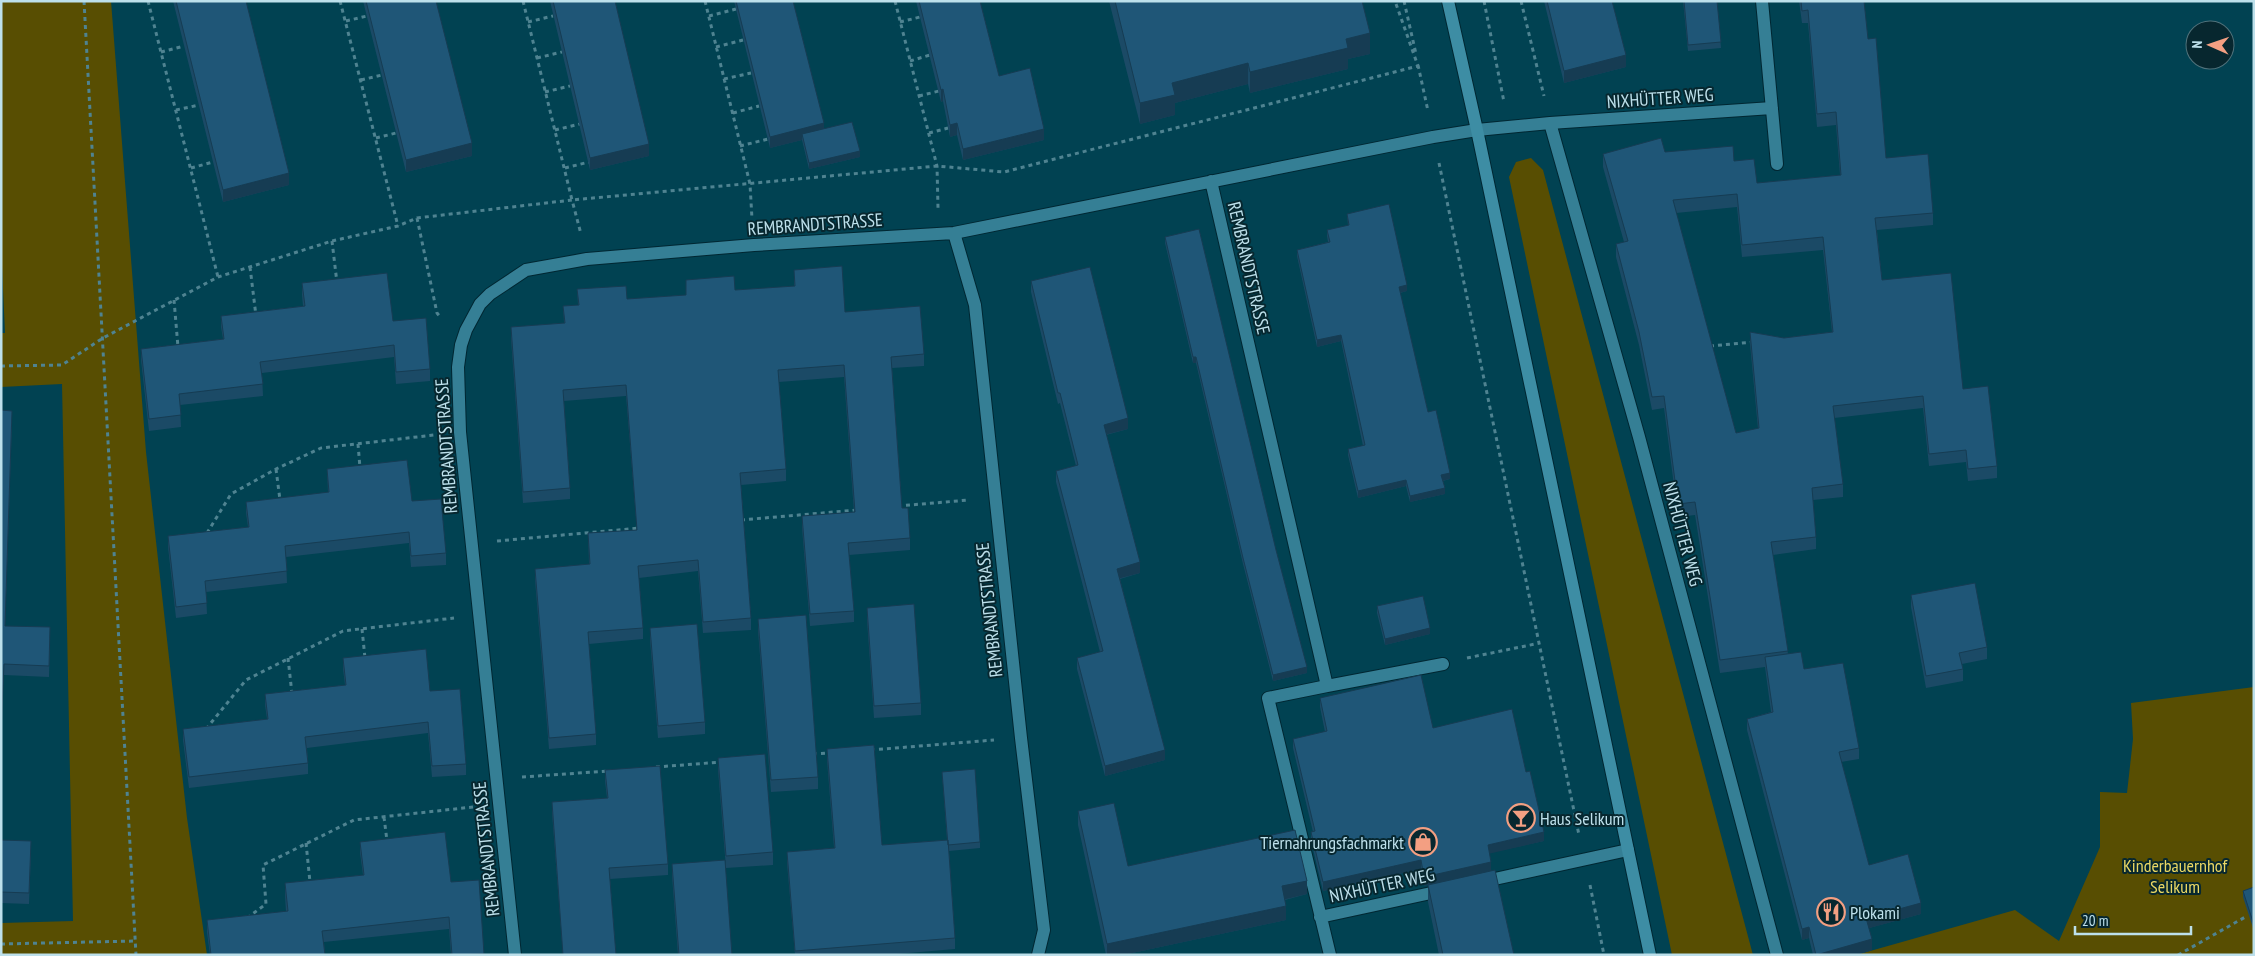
<svg xmlns="http://www.w3.org/2000/svg" width="2255" height="956" font-family="'PT Sans Narrow',sans-serif">
<style>
.green{fill:#584e02}
.lines{fill:none;stroke-linecap:round;stroke-linejoin:round}
.street-casing{stroke:#002732;stroke-width:14}
.secondary-casing{stroke:#002732;stroke-width:14}
.path{stroke:#4f8391;stroke-width:3;stroke-dasharray:4 4;stroke-linecap:butt}
.street{stroke:#357f95;stroke-width:12}
.secondary{stroke:#3d8da4;stroke-width:12}
.wall{fill:#1b4a66;fill-rule:evenodd}
.shaded-wall{fill:#163c53}
.building{fill:#1f5677;stroke:#163c53;fill-rule:evenodd}
.labels{text-anchor:middle;dominant-baseline:central;stroke-width:4;stroke-linejoin:round;paint-order:stroke}
.street-label{font-size:18px;fill:#bde0eb;stroke:#07272f}
.poi-label{font-size:18px;fill:#bde0eb;stroke:#07272f;text-anchor:start}
.park-label{font-size:18px;fill:#ebd864;stroke:#07272f}
</style>
<rect width="100%" height="100%" fill="#014252"/>
<!-- green -->
<path class="green" d="M1,1H111L146,452L187,818L207,955H1V923L73,921L62,384L1,387V333H5L1,244Z
M1531,158L1543,170L1753,955H1672L1509,177L1516,162Z
M2254,687V955H1856L2015,910L2059,941L2100,847V792L2127,793L2133,739L2131,703Z"/>
<g class="lines">
<defs>
<path id="street" d="M1762,1L1777,164
M1772,108L1550,123L1639,437L1777,955
M1211,181L1327,686L1443,664
M954,233L975,305L1021,738L1044,930L1038,955
M1327,686L1268,698L1330,955
M1481,882L1628,850
M1320,917L1445,890
M515,955L460,432L458,367L461,345L466,330L480,304L490,294L526,270L587,259L754,245L954,233L1433,137L1477,130L1550,123"/>
<path id="secondary" d="M1448,1L1477,130L1650,955"/>
</defs>
<!-- street casing -->
<use href="#street" class="street-casing"/>
<!-- secondary casing -->
<use href="#secondary" class="secondary-casing"/>
<!-- path -->
<path class="path" d="M84,1L136,955
M148,1L218,277
M340,1L398,226
M523,1L572,200L937,166L1004,172L1418,66L1395,1
M705,1L750,184L752,219
M895,1L937,166L938,208
M1404,1L1416,54
M1484,1L1504,102
M1521,1L1544,96
M709,16L736,9
M346,21L367,16
M528,22L553,16
M900,22L920,17
M716,47L743,40
M161,52L184,46
M537,58L562,52
M910,61L930,55
M1418,65L1428,111
M724,79L751,73
M361,80L382,75
M545,92L570,86
M919,96L939,91
M176,110L199,105
M733,113L759,106
M555,130L580,124
M929,133L948,128
M376,138L396,133
M740,146L768,139
M1439,163L1579,835
M191,168L213,162
M565,168L589,162
M417,218L437,313L441,318
M332,241L337,283
M250,267L256,316
M174,300L178,347
M1710,346L1754,342
M1,366L62,365L103,338L218,277L332,241L398,226L417,218L572,200L581,234
M358,444L360,468
M276,469L280,500
M898,506L969,500
M741,520L857,510
M207,533L231,494L276,469L321,448L434,435
M497,541L640,528
M362,629L365,658
M288,658L292,694
M1467,658L1540,643
M206,729L246,680L343,631L454,618
M871,750L994,740
M813,754L829,753
M656,767L722,762
M522,777L608,771
M384,817L387,841
M306,843L310,882
M1590,885L1604,955
M247,918L266,904L263,865L354,820L473,807
M1,944L135,941
M2178,955L2247,916"/>
<!-- street -->
<use href="#street" class="street"/>
<!-- secondary -->
<use href="#secondary" class="secondary"/>
</g>
<!-- wall -->
<path class="wall" d="M173,1H246L289,185L223,202Z
M363,1H436L472,156L406,172Z
M550,1H615L649,156L590,170Z
M734,1H793L824,129L860,157L809,169L802,140L770,148Z
M916,1H980L999,76L1044,140L963,160L957,135L950,137L943,101L941,102Z
M1109,1H1362L1370,54L1348,59V69L1250,93L1248,84L1175,103V115L1140,124Z
M1544,1H1612L1626,67L1564,83Z
M1683,1H1717L1721,48L1688,51Z
M1799,1H1864L1868,39L1886,158L1933,213V225L1877,230L1882,280L1963,389L1997,466V478L1968,481L1966,462L1929,466L1923,408L1834,418L1843,484V497L1813,500L1816,537V549L1773,555L1788,654L1804,669L1859,748V759L1841,762L1869,865L1921,914L1869,928L1872,950L1856,955H1813L1809,938L1802,940L1747,730V719L1771,712L1765,667L1720,673L1695,515L1678,517L1664,408L1652,410L1639,345L1616,257V244L1624,242L1603,167V154L1665,152L1734,161L1757,183L1840,175L1836,125L1817,127L1808,23H1802ZM1737,207L1742,257L1823,250L1832,332L1784,338L1750,332V344L1758,429L1736,433L1676,213Z
M1347,214L1407,291L1400,293L1428,412L1450,479L1443,481L1445,494L1410,502L1406,486L1358,498L1348,455V449L1363,446L1341,341L1317,347L1297,256V250L1328,242L1327,236V230L1348,226Z
M1165,237L1276,550L1307,673L1273,681L1243,564L1196,363H1193L1165,243Z
M794,270L845,312L924,354V366L892,368L902,508L910,538V550L849,555L854,611V622L810,626L802,528V516L854,512L844,377L779,382L786,469V481L741,485L751,618V630L703,633L698,571L639,578L643,628V639L589,644L596,734V745L549,749L535,580V569L589,564L588,533L637,530L626,396L564,401L570,488V499L523,503L511,339V327L564,323L563,306L578,305L577,289L627,299L686,295V280L735,290L794,286Z
M1031,281L1128,429L1106,435L1140,573L1120,579L1165,760L1105,776L1077,669V658L1100,652L1056,482V471L1076,466L1060,403L1058,404L1031,292Z
M302,283L393,321L430,369V381L396,384L394,357L262,373L263,396L180,405L181,427L149,431L141,360V349L223,339L221,327V316L303,306L302,295Z
M1,410L12,422L5,626L50,638L49,677L4,675Z
M327,469L412,501L446,553V565L411,567L409,543L286,557L287,583L206,592L207,614L176,618L168,547V536L248,527L246,513V502L328,493Z
M1911,595L1987,647V659L1962,664L1963,669V681L1926,688L1911,607Z
M1377,606L1430,634L1385,645L1377,613Z
M867,608L921,703V715L874,718L867,620Z
M758,619L818,777V789L771,792L758,631Z
M650,628L705,722V734L658,738L650,640Z
M343,658L430,691L466,764V775L432,777L428,733L307,748L308,763V774L189,788L183,740V729L267,719L265,705V694L345,685L343,669Z
M1320,698L1433,728L1526,772L1544,841L1489,853L1491,871L1514,955H1439L1428,902V885L1424,886L1421,869L1323,891L1311,841V832H1313L1293,748V739L1325,732L1320,707Z
M827,749L882,845L947,840L942,772L980,842V848L949,851L955,938V949L886,955H795L787,863V852L834,848L827,760Z
M718,758L773,852V865L726,868L718,770Z
M605,770L668,864V875L610,879L616,955H563L552,813V802L607,798L605,781Z
M1078,811L1128,866L1307,894L1285,900L1286,920L1123,955H1106L1078,825Z
M1,840L31,852L29,904L1,903Z
M360,842L451,882L484,955H451L449,929L324,942L325,955H210L207,932V920L286,912L285,895V883L363,875L360,853Z
M672,864L732,955H678L672,876Z
M2254,887V931L2243,897V891Z"/>
<!-- shaded-wall -->
<path class="shaded-wall" d="M1370,33V54L1348,59V69L1250,93V72L1346,39Z
M1626,55V67L1564,83V71Z
M1248,63V84L1175,103V115L1140,124V103L1172,83Z
M943,89V101L941,102V90Z
M824,123V135L802,134V140L770,148V137Z
M957,123V135L950,137V125Z
M1044,129V140L963,160V149Z
M472,143V156L406,172V160Z
M649,144V156L590,170V158Z
M860,151V157L809,169V163Z
M289,173V185L223,202V190Z
M1407,285V291L1399,293V287Z
M1341,335V341L1317,347V340Z
M1193,357H1196V363H1193Z
M1128,418V429L1104,435V425Z
M1450,473V479L1441,481V475Z
M1406,480V486L1358,498V491Z
M1445,488V494L1410,502V496Z
M1140,562V573L1117,579V569Z
M1430,628V634L1385,645V639Z
M1307,667V673L1273,681V675Z
M1165,750V760L1105,776V766Z
M1544,832V841L1488,854V845Z
M1421,860V869L1323,891V882Z
M1491,862V871L1424,886V877Z
M1307,881V894L1282,900V886Z
M1921,903V914L1866,929V918Z
M1286,906V920L1123,955H1107V944Z
M1809,927V938L1802,940V929Z
M1872,939V950L1856,955H1816Z"/>
<!-- building -->
<path class="building" d="M176,1H246L289,173L223,190Z
M366,1H436L472,143L406,160Z
M553,1H615L649,144L590,158Z
M736,1H793L824,123L770,137Z
M919,1H980L999,76L1030,68L1044,129L963,149L957,123L950,125L943,89L941,90Z
M1115,1H1362L1370,33L1346,39L1348,48L1250,72L1248,63L1172,83L1175,95L1140,103Z
M1547,1H1612L1626,55L1564,71Z
M1684,1H1717L1721,42L1688,45Z
M1801,1H1864L1868,39L1876,38L1886,158L1928,154L1933,213L1875,218L1882,280L1951,273L1963,389L1988,386L1997,466L1968,469L1966,450L1929,454L1923,396L1833,406L1843,484L1812,488L1816,537L1771,542L1788,651L1720,660L1695,502L1678,504L1664,396L1652,397L1639,332L1616,244L1628,241L1603,154L1661,138L1665,152L1733,146L1734,161L1754,159L1757,183L1841,175L1836,112L1817,114L1808,10L1802,11ZM1737,194L1742,245L1823,237L1833,332L1784,338L1750,332L1759,428L1736,433L1673,200Z
M852,122L860,151L809,163L802,134Z
M1389,204L1407,285L1399,287L1428,412L1436,410L1450,473L1441,475L1445,488L1410,496L1406,480L1358,491L1348,449L1365,445L1341,335L1317,340L1297,250L1330,242L1327,230L1349,225L1347,214Z
M1199,229L1276,550L1307,667L1273,675L1243,558L1196,357H1193L1165,237Z
M842,266L845,312L920,306L924,354L891,357L902,508H908L910,538L848,543L854,611L810,614L802,516L855,512L844,365L778,370L786,469L740,473L751,618L703,622L698,560L638,566L643,628L588,632L596,734L549,738L535,569L590,564L588,533L637,530L626,385L563,390L570,488L523,492L511,327L565,323L563,306L579,305L577,289L626,286L627,299L686,295V280L734,276L735,290L795,286L794,270Z
M1090,267L1128,418L1104,425L1140,562L1117,569L1165,750L1105,766L1077,658L1103,651L1056,471L1078,465L1060,393H1058L1031,281Z
M387,273L393,321L426,318L430,369L396,372L394,345L260,362L263,384L179,394L181,415L149,419L141,349L224,339L221,316L305,306L302,283Z
M1,410L12,411L5,626L50,627L49,666L4,664L1,730Z
M407,460L412,501L441,499L446,553L411,556L409,532L285,546L287,571L205,581L207,603L176,607L168,536L249,527L246,502L329,492L327,469Z
M1975,583L1987,647L1959,653L1963,669L1926,676L1911,595Z
M1423,596L1430,628L1385,639L1377,606Z
M914,604L921,703L874,706L867,608Z
M806,615L818,777L771,780L758,619Z
M697,624L705,722L658,726L650,628Z
M426,649L430,691L460,689L466,764L432,766L428,722L305,737L308,763L189,777L183,729L268,719L265,694L346,685L343,658Z
M1801,652L1804,669L1843,663L1859,748L1839,752L1869,865L1908,854L1921,903L1866,918L1872,939L1816,955L1809,927L1802,929L1747,719L1773,712L1765,657Z
M1421,675L1433,728L1512,709L1526,772L1530,771L1544,832L1488,845L1491,862L1424,877L1421,860L1323,882L1311,832L1315,831L1293,739L1327,731L1320,698Z
M874,745L882,845L948,840L955,938L795,951L787,852L835,848L827,749Z
M765,754L773,852L726,856L718,758Z
M660,766L668,864L609,868L616,955H563L552,802L608,798L605,770Z
M975,769L980,842L948,845L942,772Z
M1114,803L1128,866L1295,830L1307,881L1282,886L1286,906L1107,944L1078,811Z
M445,832L451,882L479,880L484,954L452,955L449,917L322,931L325,955H211L207,920L288,911L285,883L364,875L360,842Z
M1,840L31,841L29,893L1,892Z
M725,860L732,955H679L672,864Z
M1495,870L1514,955H1443L1428,885Z
M2254,887V925L2243,891Z"/>
<!-- icons -->
<defs>
<symbol id="bar-ring" viewBox="-11 -11 22 22"><circle r="9.5" fill="#07272f" stroke="#f39f82" stroke-width="1.5"/><path d="M-6-5H6L.8 .8V4.5H3.5V6h-7V4.5H-.8V.8Z" fill="#f39f82"/></symbol>
<symbol id="shop-ring" viewBox="-11 -11 22 22"><circle r="9.5" fill="#07272f" stroke="#f39f82" stroke-width="1.5"/><path d="M-5-2.5h2.3a2.7 3.5 0 0 1 5.4 0H5L5.5 6h-11ZM-1.5-2.5h3a1.5 2.3 0 0 0-3 0Z" fill="#f39f82"/></symbol>
<symbol id="restaurant-ring" viewBox="-11 -11 22 22"><circle r="9.5" fill="#07272f" stroke="#f39f82" stroke-width="1.5"/><path d="M-5-6h1v4h1v-4h1v4h1v-4h1v5L-1.5 .5V6h-2V.5L-5-1ZM5-6V6H3V1.5H1.5Q1.5-4 5-6Z" fill="#f39f82"/></symbol>
</defs>
<g fill-rule="evenodd">
<use href="#bar-ring" x="1505" y="802" width="32" height="32"/>
<use href="#shop-ring" x="1407" y="826" width="32" height="32"/>
<use href="#restaurant-ring" x="1815" y="896" width="32" height="32"/>
</g>
<g class="labels">
<!-- street labels -->
<g class="street-label">
<text transform="translate(1660 98) rotate(-4)">NIXHÜTTER WEG</text>
<text transform="translate(815 224) rotate(-4)">REMBRANDTSTRASSE</text>
<text transform="translate(1249 268) rotate(77)">REMBRANDTSTRASSE</text>
<text transform="translate(446 446) rotate(-94)">REMBRANDTSTRASSE</text>
<text transform="translate(1683 534) rotate(75)">NIXHÜTTER WEG</text>
<text transform="translate(989 610) rotate(-96)">REMBRANDTSTRASSE</text>
<text transform="translate(486 849) rotate(-96)">REMBRANDTSTRASSE</text>
<text transform="translate(1382 885) rotate(-12)">NIXHÜTTER WEG</text>
</g>
<!-- poi labels -->
<g class="poi-label">
<text x="1540" y="818">Haus Selikum</text>
<text x="1404" y="842" text-anchor="end">Tiernahrungsfachmarkt</text>
<text x="1850" y="912">Plokami</text>
</g>
<!-- park labels -->
<g class="park-label">
<text x="2175" y="865">Kinderbauernhof<tspan x="2175" dy="21">Selikum</tspan></text>
</g>
</g>
<!-- border -->
<rect width="2255" height="956" fill="none" stroke="#bde0eb" stroke-width="5"/>
<!-- north arrow -->
<g transform="translate(2210 45) rotate(272)"><circle r="24" fill="#07272f" stroke="#50717a"/>
<path d="M0-4L9 19L0 12L-9 19Z" fill="#f39f82"/>
<text y="-8" font-size="14" font-weight="bold" text-anchor="middle" fill="#bde0eb">N</text>
</g>
<!-- scale -->
<path d="M2075 926v8h116v-8" fill="none" stroke="#bde0eb" stroke-width="2.5"/>
<text x="2082" y="926" font-size="15" fill="#bde0eb" stroke="#07272f" stroke-width="4" paint-order="stroke">20 m</text>
</svg>
